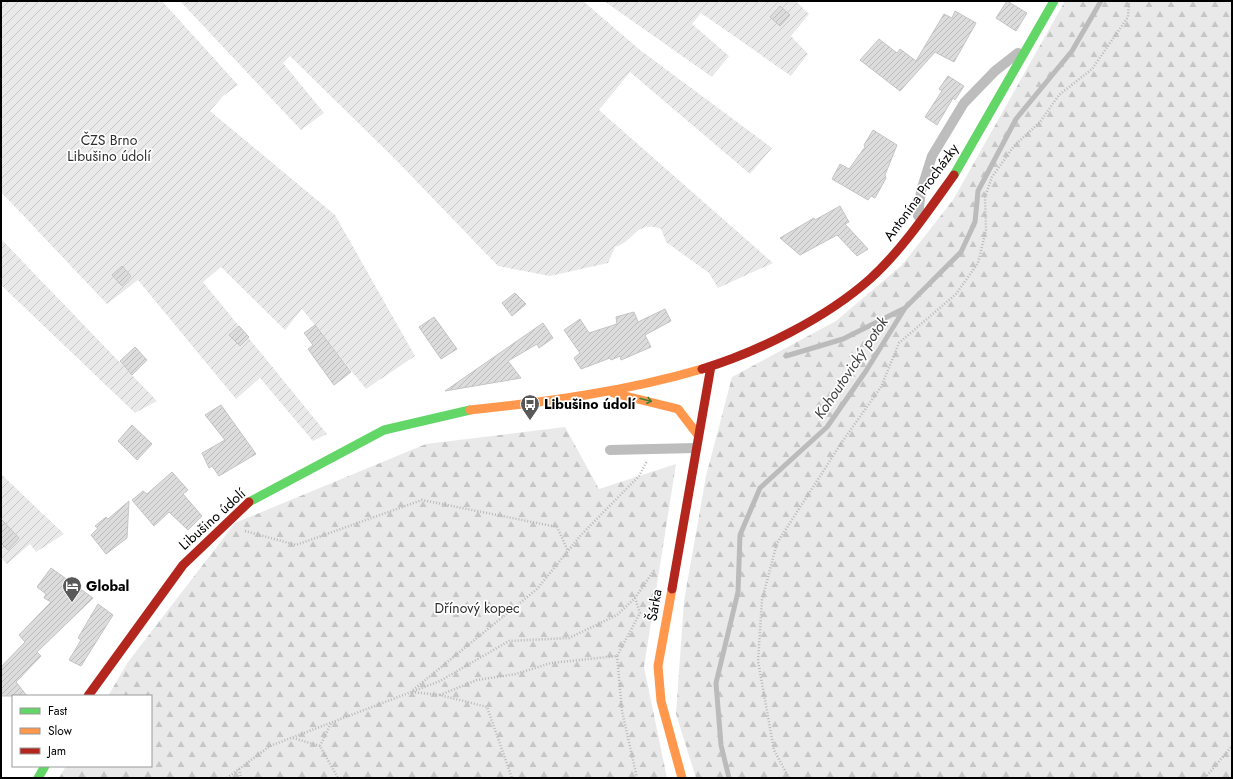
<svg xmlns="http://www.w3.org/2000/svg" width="1233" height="779" font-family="Jost,sans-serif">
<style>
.forest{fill:url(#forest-firs)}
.garden{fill:url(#garden-furrows)}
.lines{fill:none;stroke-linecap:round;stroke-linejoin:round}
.stream{stroke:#bbb;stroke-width:5}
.building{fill:url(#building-hatch);stroke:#c4c4c4}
.path{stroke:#b8b8b8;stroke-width:2.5;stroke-dasharray:1 2;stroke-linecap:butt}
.lane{stroke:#bdbdbd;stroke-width:10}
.fast{stroke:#63d668;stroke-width:9}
.slow{stroke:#ff974d;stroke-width:9}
.jam{stroke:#b3261e;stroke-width:9}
.oneway{stroke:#3b803e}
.labels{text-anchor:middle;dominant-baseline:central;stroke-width:3.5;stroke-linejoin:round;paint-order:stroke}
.park-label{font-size:14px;fill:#2e2e2e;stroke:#fff}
.street-label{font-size:14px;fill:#000;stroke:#fff}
.poi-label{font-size:14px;font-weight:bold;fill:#000;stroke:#fff;text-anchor:start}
.water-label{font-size:15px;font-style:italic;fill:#3f3f3f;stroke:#fff}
</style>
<defs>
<pattern id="forest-firs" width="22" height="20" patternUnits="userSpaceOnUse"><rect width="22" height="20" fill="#e9e9e9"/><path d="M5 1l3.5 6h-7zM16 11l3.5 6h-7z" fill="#c6c6c6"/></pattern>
<pattern id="garden-furrows" width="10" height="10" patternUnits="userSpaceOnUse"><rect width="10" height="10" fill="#e9e9e9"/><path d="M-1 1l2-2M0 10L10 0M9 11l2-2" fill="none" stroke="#c6c6c6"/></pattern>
<pattern id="building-hatch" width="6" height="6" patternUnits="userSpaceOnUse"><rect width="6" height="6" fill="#dcdcdc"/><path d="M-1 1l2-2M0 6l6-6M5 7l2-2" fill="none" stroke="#bbb"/></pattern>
</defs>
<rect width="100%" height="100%" fill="#fff"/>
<!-- forest -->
<path class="forest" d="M1065,1H1232V778H696L676,714L684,601L706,476L732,377L836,321L902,265L953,200Z
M565,427L599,489L676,464L644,667L667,778H59L66,766H151V696H108L128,662L235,523L426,444Z"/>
<!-- garden -->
<path class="garden" d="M1,1H162L238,85L223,96L210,111L335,215L415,356L366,389L302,309L285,330L221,267L203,282L327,434L313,441L260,378L236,399L138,280L107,304L1,192Z
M180,1H583L640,50L772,148L750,174L630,72L599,110L773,263L718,288L709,273L666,242L661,229C635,220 635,242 615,247L608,263L550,276L498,266L395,159L290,56L283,63L324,113L301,130Z
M604,1H796L809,14L791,36L808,54L791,76L701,13L692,24L729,56L712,77Z
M1,239L157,401L135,413L1,285Z
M1,474L64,534L36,552L30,544L7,564L1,558Z"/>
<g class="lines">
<!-- stream -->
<path class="stream" d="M786,356L843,339L905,308
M729,778L721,745L716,683L738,592L740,535L760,488L827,427L866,371L905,308L961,252L975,222L978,191L1016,119L1072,51L1101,1"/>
</g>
<!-- building -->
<path class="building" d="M1007,1L1027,13L1016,31L996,18Z
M780,6L790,15L780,26L770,17Z
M955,11L976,23L954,62L935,52L900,91L860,60L879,39L897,53L900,49L916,61L944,14L952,18Z
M948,76L964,86L955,100L953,98L937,125L925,117L942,91L939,89Z
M873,130L897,145L885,175L886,178L875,198L871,196L868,200L832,179L840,164L849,169L865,147L864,145Z
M840,206L849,222L845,224L868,249L857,256L837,235L800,255L780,238L814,218L815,220Z
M122,266L131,276L122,286L112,275Z
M515,293L526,304L512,316L502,303Z
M665,309L671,321L645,335L651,347L621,360L620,356L611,360L610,358L581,369L574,358L580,353L564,330L580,319L589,333L617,324L616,317L634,312L638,322Z
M434,317L457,349L441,359L419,327Z
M543,323L553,338L539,348L537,344L508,361L521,378L445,391Z
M315,325L351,372L334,385L308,349L313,345L304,333Z
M239,326L249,337L240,346L229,335Z
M135,347L147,360L132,375L120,361Z
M221,405L256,454L219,476L212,466L209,468L202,453L225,440L205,415Z
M132,425L152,444L137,460L118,441Z
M172,472L188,490L183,494L202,516L188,530L169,512L154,526L132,500L143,491L147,494Z
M129,501L127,538L106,554L91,535L98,528L95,526L106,517L108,519Z
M1,519L19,538L8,550L1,543Z
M51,568L93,598L37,652L41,656L16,682L27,696H1V667L25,642L19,635L51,602L44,598L46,594L37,587Z
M98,604L113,615L81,666L69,660L81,640L78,638Z"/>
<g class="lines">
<!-- path -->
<path class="path" d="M245,531L296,545L422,500L557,527L568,551
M617,656L622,711L637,778
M413,690L537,589L581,535L639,476L647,461
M412,692L440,695L487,707L512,778
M440,695L477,680L516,674L551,663L617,656L640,613L635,598
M293,738L320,746L338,778
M320,746L331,723
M239,769L241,778
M227,778L270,746L440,681L509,641L569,638L617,615L635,598L655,569
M789,778L774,750L758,661L762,600L777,543L842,442L881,387L899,343L956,294L978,263L986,230L985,197L992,177L1014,146L1040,122L1059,95L1092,69L1128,17L1129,1
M1205,778L1232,746"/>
<!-- lane -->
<path class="lane" d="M918,216L921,191L932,156L964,103L995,71L1018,53
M610,450L696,448"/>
<!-- fast -->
<path class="fast" d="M954,175L1054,1
M249,502L384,430L470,410
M38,778L45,766"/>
<!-- slow -->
<path class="slow" d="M613,393L678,409L698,435
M470,410C548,402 627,391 702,369
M672,589L658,666L661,701L682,778"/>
<!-- jam -->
<path class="jam" d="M702,369C758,352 826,318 870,279C902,250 929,210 954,175
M672,589L711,366
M88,696L183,565L249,502"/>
</g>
<!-- one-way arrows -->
<defs><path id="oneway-shaft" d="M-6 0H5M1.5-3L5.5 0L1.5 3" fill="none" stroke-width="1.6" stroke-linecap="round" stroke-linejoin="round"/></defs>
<use class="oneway" href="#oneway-shaft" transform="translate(646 400) rotate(14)"/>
<!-- icons -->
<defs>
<symbol id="bus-pin" viewBox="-11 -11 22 30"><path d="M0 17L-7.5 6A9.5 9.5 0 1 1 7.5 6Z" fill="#595959" stroke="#fff"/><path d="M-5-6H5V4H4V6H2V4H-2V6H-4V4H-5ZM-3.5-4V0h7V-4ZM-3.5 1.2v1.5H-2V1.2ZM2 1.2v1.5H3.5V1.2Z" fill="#fff"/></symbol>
<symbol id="hotel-pin" viewBox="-11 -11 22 30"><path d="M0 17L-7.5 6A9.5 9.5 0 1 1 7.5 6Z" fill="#595959" stroke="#fff"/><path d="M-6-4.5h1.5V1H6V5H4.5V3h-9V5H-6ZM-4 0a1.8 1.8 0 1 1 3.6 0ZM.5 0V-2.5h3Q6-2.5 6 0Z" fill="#fff"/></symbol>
</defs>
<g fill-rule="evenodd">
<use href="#bus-pin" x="519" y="393" width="22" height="30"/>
<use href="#hotel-pin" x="61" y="575" width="22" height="30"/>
</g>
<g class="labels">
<!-- park labels -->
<g class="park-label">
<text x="109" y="140">ČZS Brno<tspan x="109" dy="16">Libušino údolí</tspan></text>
<text x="477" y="608">Dřínový kopec</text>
</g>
<!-- street labels -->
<g class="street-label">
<text transform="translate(921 192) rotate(-54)">Antonína Procházky</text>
<text transform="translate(212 519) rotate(-42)">Libušino údolí</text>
<text transform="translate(654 605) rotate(-80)">Šárka</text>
</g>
<!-- poi labels -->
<g class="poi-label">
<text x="544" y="404">Libušino údolí</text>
<text x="86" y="586">Global</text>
</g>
<!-- water labels -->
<g class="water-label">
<text transform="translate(851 368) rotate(-56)">Kohoutovický potok</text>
</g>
</g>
<!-- border -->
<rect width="1233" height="779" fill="none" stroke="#000000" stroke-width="4"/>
<!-- legend -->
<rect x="12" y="695" width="140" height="72" fill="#ffffff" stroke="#999999"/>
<rect x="20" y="708" width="20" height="6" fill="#63d668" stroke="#999999"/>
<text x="48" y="715" font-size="12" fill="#000000">Fast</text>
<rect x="20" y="728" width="20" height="6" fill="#ff974d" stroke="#999999"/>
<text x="48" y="735" font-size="12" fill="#000000">Slow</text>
<rect x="20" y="748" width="20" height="6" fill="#b3261e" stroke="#999999"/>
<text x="48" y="755" font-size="12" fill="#000000">Jam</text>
</svg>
